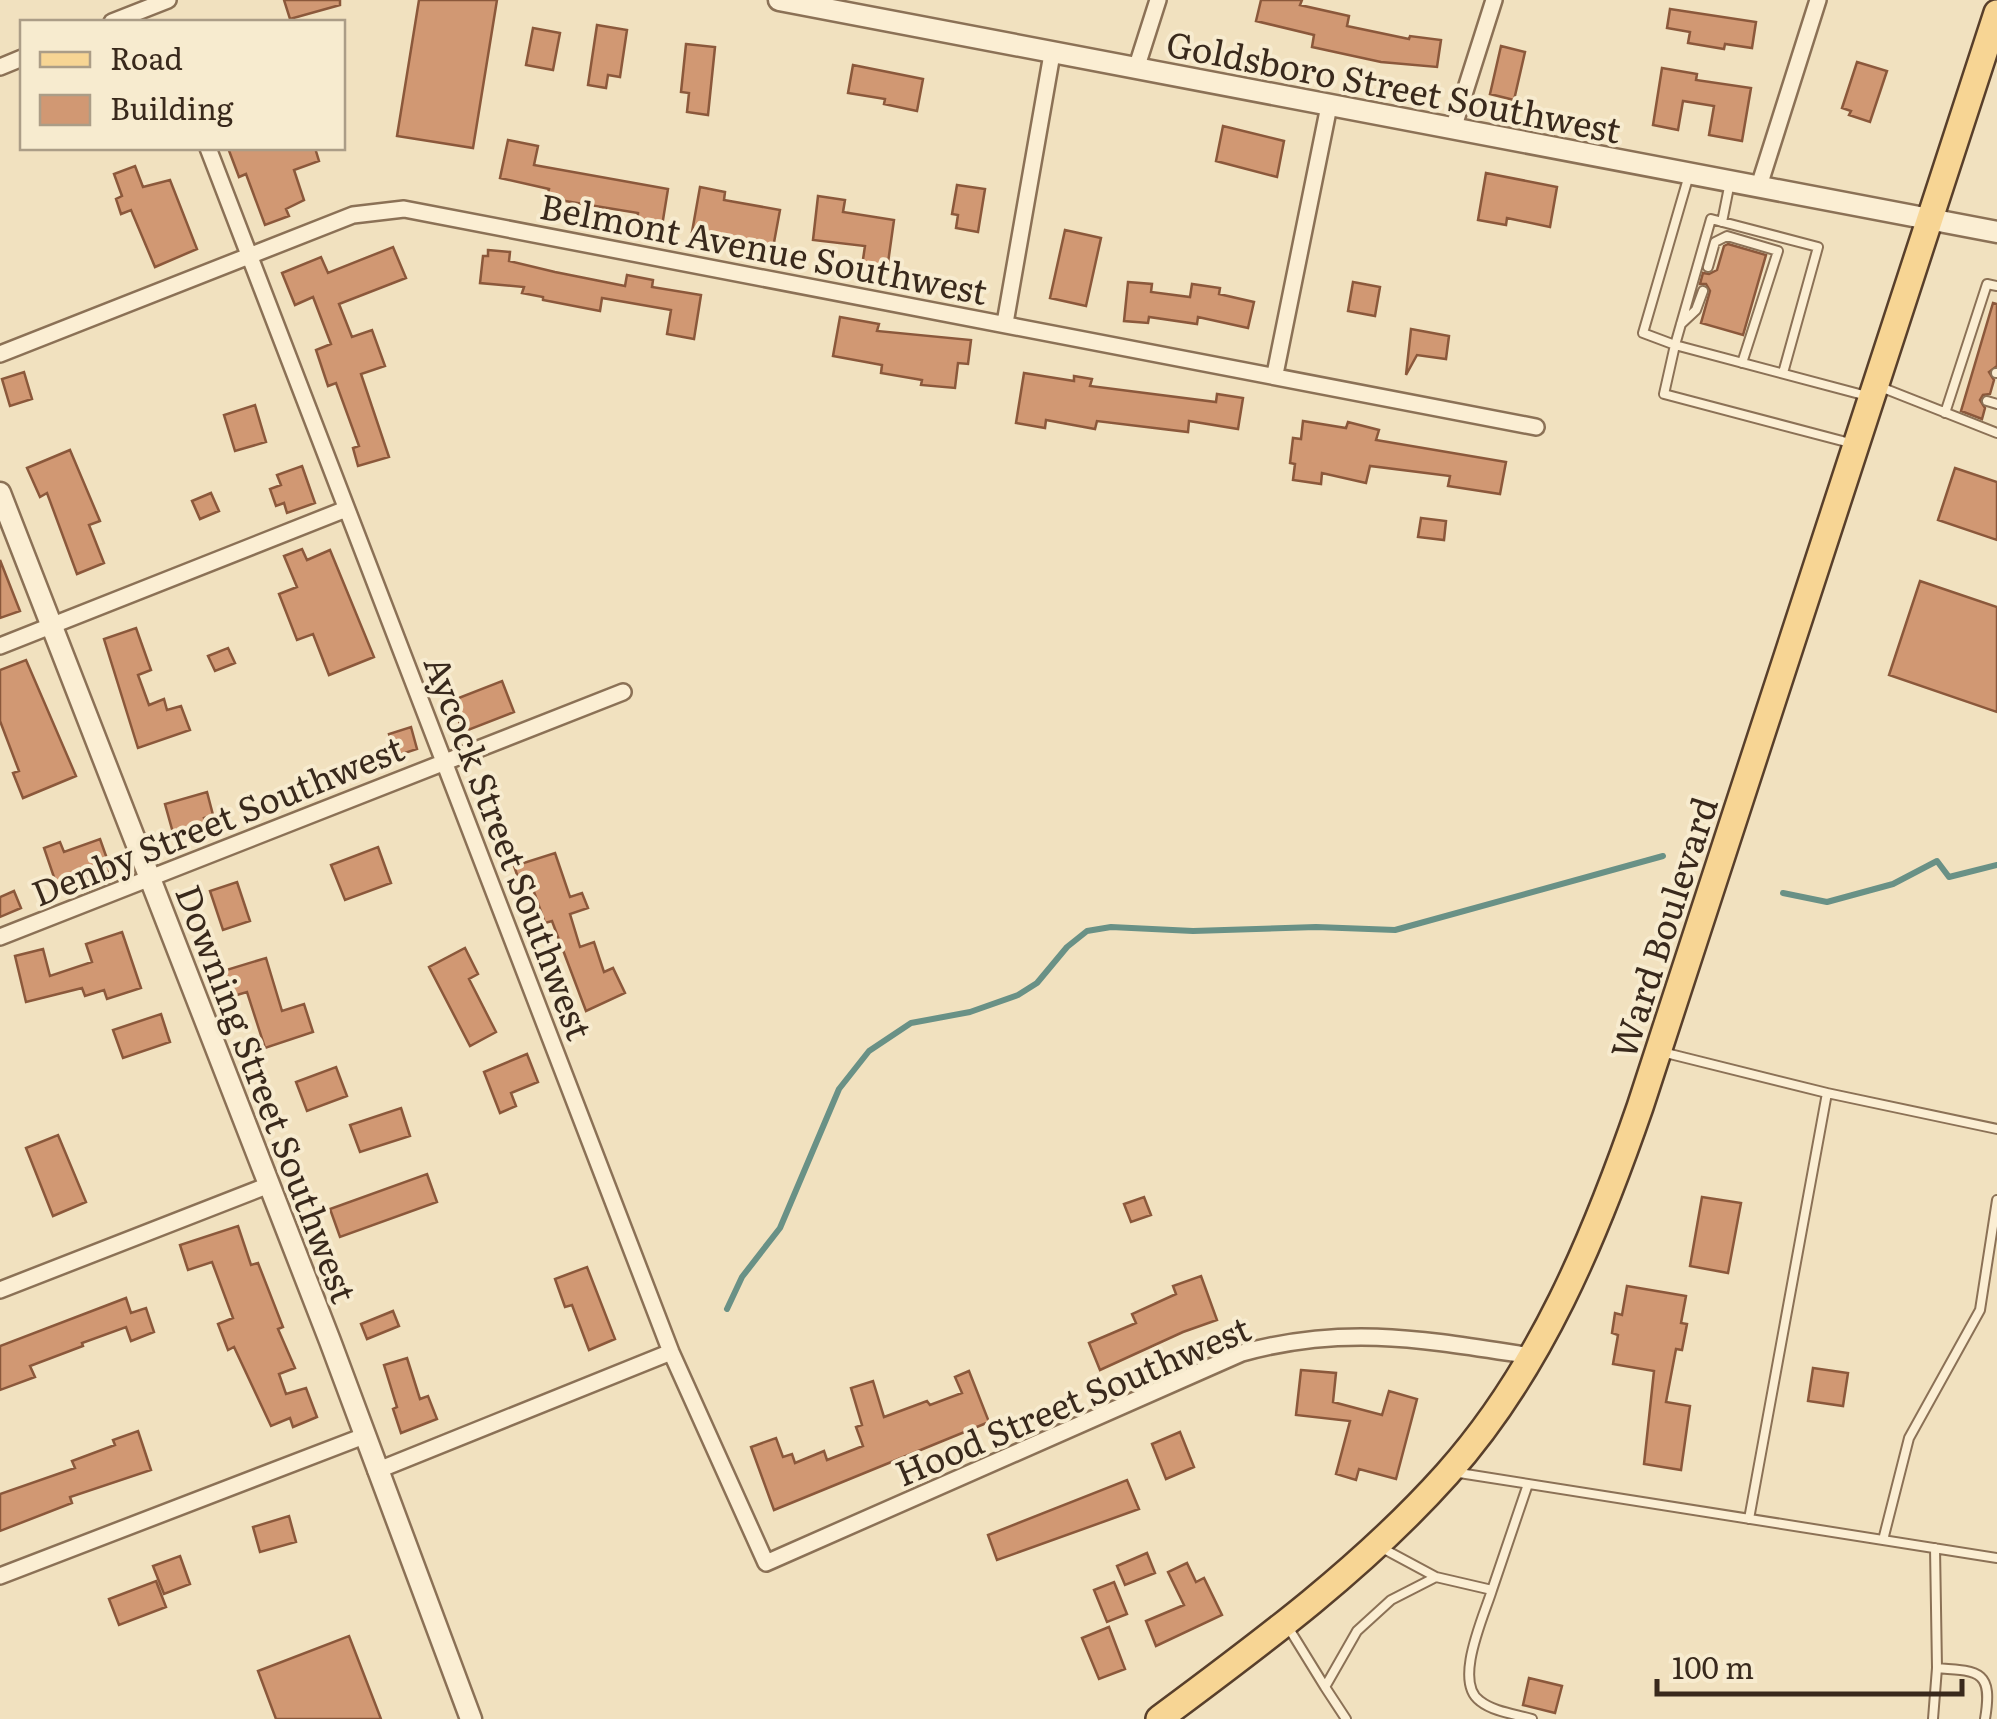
<svg xmlns="http://www.w3.org/2000/svg" width="1997" height="1719" font-family="Literata,serif">
<style>
.lines{fill:none;stroke-linecap:round;stroke-linejoin:round}
.stream{stroke:#699186;stroke-width:6}
.building{fill:#d19873;stroke:#8b583b;stroke-width:2.5}
.service-casing{stroke:#8b7156;stroke-width:12}
.minor-casing{stroke:#8b7156;stroke-width:20}
.tertiary-casing{stroke:#8b7156;stroke-width:25}
.primary-casing{stroke:#583f2b;stroke-width:30}
.service{stroke:#fbeed3;stroke-width:8}
.minor{stroke:#fbeed3;stroke-width:15}
.tertiary{stroke:#fbeed3;stroke-width:20}
.primary{stroke:#f7d594;stroke-width:25}
.labels{text-anchor:middle;dominant-baseline:central;stroke-width:8;stroke-linejoin:round;paint-order:stroke}
.street-label{font-size:35px;fill:#39291c;stroke:#f7ebcf}
</style>
<rect width="100%" height="100%" fill="#f1e1bf"/>
<g class="lines">
<!-- stream -->
<path class="stream" d="M1783,893L1827,902L1893,884L1937,861L1949,877L1997,865
M727,1309L742,1277L780,1228L839,1089L869,1051L911,1023L970,1012L1018,995L1037,983L1067,947L1087,931L1111,927L1193,931L1316,927L1395,930L1663,856"/>
</g>
<!-- building -->
<path class="building" d="M284,0H340V5L290,19Z
M419,0H497L473,148L397,136Z
M1261,0H1302L1300,5L1349,16L1347,26L1409,39L1410,36L1441,40L1437,67L1381,62L1312,47L1314,35L1256,21Z
M1670,9L1756,22L1752,48L1725,44L1724,49L1688,43L1690,32L1667,28Z
M597,25L627,30L620,77L608,75L606,88L588,85Z
M533,28L560,33L553,70L526,65Z
M686,44L715,47L708,115L687,112L689,93L681,92Z
M1501,46L1525,52L1514,100L1490,94Z
M1857,62L1887,71L1870,122L1849,115L1851,111L1842,108Z
M853,65L923,79L917,111L884,104L885,99L848,93Z
M1662,68L1697,74L1696,80L1751,88L1742,141L1709,135L1714,106L1683,101L1678,130L1653,125Z
M1223,126L1284,141L1277,177L1216,161Z
M508,140L538,146L534,165L668,189L662,226L637,222L638,213L547,198L549,189L500,178Z
M228,148H315L319,161L294,170L304,200L286,209L289,216L265,225L246,174L239,177Z
M135,166L143,187L170,180L197,249L155,267L131,210L121,214L116,199L122,196L114,174Z
M1486,173L1557,187L1550,227L1507,218L1506,225L1478,220Z
M957,185L985,189L978,232L956,228L958,215L952,214Z
M700,187L725,192L724,200L780,210L773,248L692,232Z
M818,196L845,200L843,212L894,220L887,270L862,266L865,246L813,240Z
M1065,230L1101,238L1086,306L1050,298Z
M1728,244L1766,255L1743,335L1701,323L1710,291L1706,284H1700L1703,273L1709,274L1717,270L1724,246Z
M393,247L406,278L339,304L352,337L372,330L385,366L361,374L389,457L358,466L353,448L359,446L336,383L328,386L316,350L331,344L313,297L295,305L282,273L321,257L328,273Z
M488,250L510,252L509,261L555,272L625,286L627,275L653,280L652,287L701,295L694,339L667,334L671,310L602,298L600,311L543,300V297L522,293L524,287L480,283L483,256H488Z
M1128,282L1152,284L1151,292L1190,297L1192,284L1220,288L1219,294L1254,302L1248,328L1198,317L1197,324L1149,317L1148,323L1124,321Z
M1353,282L1380,287L1375,316L1348,311Z
M1993,303L1997,304V366L1989,372L1994,380L1990,394L1983,395L1980,400L1985,408L1982,419L1961,411Z
M840,317L879,324L877,331L971,340L968,364L958,363L955,388L921,385L922,380L881,373L882,365L833,356Z
M1411,329L1449,336L1446,359L1417,355L1406,375Z
M24,372L32,399L10,406L2,379Z
M1024,373L1074,381V376L1092,379L1090,386L1216,402L1217,394L1243,398L1238,429L1189,421L1188,432L1097,421L1095,429L1046,420L1045,428L1016,423Z
M255,405L266,442L235,451L224,415Z
M1303,421L1346,428L1348,422L1379,430L1376,440L1506,462L1500,494L1448,486L1450,476L1370,466L1366,483L1322,473L1321,484L1293,480L1295,464L1290,463L1293,438L1301,439Z
M70,450L100,521L89,525L104,563L77,574L47,493L40,497L27,468Z
M302,466L315,503L287,513L284,503L276,506L270,489L281,485L277,475Z
M1955,468L1997,482V540L1938,520Z
M211,493L219,511L200,519L192,501Z
M1421,518L1446,521L1444,540L1418,537Z
M302,549L307,560L330,550L374,657L329,675L313,634L297,640L279,594L297,587L284,556Z
M0,560L20,611L0,618Z
M1920,581L1997,607V712L1889,675Z
M136,628L151,670L138,675L149,705L164,699L167,710L181,706L190,730L138,748L104,639Z
M228,648L235,663L215,671L208,656Z
M26,660L76,776L23,798L13,773L19,771L0,721V670Z
M502,681L514,712L463,732L451,701Z
M411,727L417,749L396,756L389,734Z
M207,792L213,815L204,818L208,831L175,840L165,804Z
M100,839L111,870L58,889L44,848L60,842L64,852Z
M378,847L391,883L345,900L331,865Z
M555,853L570,897L582,893L588,908L570,914L580,947L594,942L604,972L613,968L625,993L586,1011L552,921L545,923L533,889L523,892L514,866Z
M237,882L250,921L223,930L210,891Z
M14,891L21,908L0,917V897Z
M122,932L141,988L107,999L104,990L85,996L82,988L26,1002L15,956L43,949L50,976L92,962L86,944Z
M465,948L478,974L469,979L496,1032L470,1046L429,967Z
M266,958L282,1011L304,1004L313,1032L265,1048L247,992L230,997L223,971Z
M161,1014L170,1042L123,1058L113,1030Z
M527,1054L538,1082L511,1093L516,1106L500,1113L484,1072Z
M336,1067L347,1096L307,1111L296,1082Z
M401,1108L410,1136L360,1152L350,1125Z
M58,1135L86,1202L53,1216L26,1148Z
M427,1174L437,1202L340,1237L330,1209Z
M1144,1197L1151,1215L1131,1222L1124,1204Z
M1702,1197L1741,1203L1728,1273L1690,1266Z
M238,1226L251,1265L258,1263L283,1327L278,1329L295,1368L279,1374L286,1394L306,1388L317,1417L293,1427L290,1418L271,1426L234,1347L228,1350L218,1324L233,1318L212,1262L188,1270L180,1245Z
M587,1267L615,1339L589,1350L572,1305L565,1307L555,1279Z
M1201,1276L1217,1320L1183,1332L1100,1370L1089,1343L1136,1323L1132,1314L1176,1294L1173,1286Z
M1627,1286L1686,1296L1681,1323L1687,1324L1682,1350L1676,1349L1666,1402L1690,1406L1681,1470L1644,1464L1654,1371L1613,1364L1618,1335L1612,1333L1615,1313L1622,1315Z
M126,1298L131,1313L146,1308L154,1332L131,1341L126,1327L82,1343L83,1346L30,1366L35,1377L0,1390V1346Z
M393,1311L399,1326L367,1339L361,1324Z
M407,1358L420,1399L428,1396L437,1419L401,1433L393,1409L397,1407L384,1365Z
M1813,1368L1848,1373L1843,1406L1808,1401Z
M1301,1370L1336,1373L1333,1402L1382,1415L1389,1391L1417,1399L1396,1479L1359,1469L1356,1480L1336,1474L1350,1421L1296,1415Z
M969,1371L989,1422L774,1510L751,1447L776,1438L783,1457L792,1454L795,1463L824,1451L827,1460L863,1446L856,1427L862,1425L851,1388L873,1381L884,1417L927,1401L930,1405L962,1393L955,1377Z
M138,1431L151,1470L70,1497L72,1503L0,1531V1494L75,1468L72,1461L115,1445L113,1440Z
M1180,1432L1194,1467L1166,1479L1152,1444Z
M1127,1480L1139,1509L997,1560L988,1535Z
M289,1516L296,1542L260,1552L253,1527Z
M1147,1553L1155,1573L1125,1585L1117,1566Z
M180,1556L190,1584L164,1594L153,1566Z
M1187,1563L1196,1582L1204,1578L1222,1615L1156,1646L1146,1621L1184,1605L1168,1572Z
M156,1581L166,1607L119,1625L109,1599Z
M1114,1582L1127,1614L1107,1622L1094,1590Z
M1109,1627L1125,1669L1099,1679L1082,1638Z
M349,1636L381,1719H276L258,1671Z
M1529,1678L1562,1686L1555,1713L1523,1705Z"/>
<g class="lines">
<defs>
<path id="service" d="M1689,175L1643,333L1675,345L1711,219L1818,247L1783,373
M1722,222L1730,182
M1708,267L1715,242L1727,236L1778,251L1742,363
M1681,324L1696,310L1703,291
M1996,373H1997
M1878,386L1997,433
M1987,401L1997,404
M1945,413L1987,284L1997,286
M1850,443L1664,394L1675,345L1867,396
M1662,1052L1827,1093
M1453,1472L1997,1558
M1749,1519L1827,1093L1997,1129
M1883,1540L1909,1438L1980,1310L1997,1200
M1382,1548L1436,1577
M1492,1590C1484,1616 1453,1682 1480,1701C1494,1712 1515,1714 1532,1719
M1288,1627L1325,1687
M1937,1668C1980,1671 1993,1671 1985,1719
M1346,1719L1325,1687L1357,1631L1391,1600L1436,1577L1492,1590L1528,1484
M1933,1719L1937,1668L1935,1548"/>
<path id="minor" d="M112,22L168,0
M0,67L22,58
M1136,69L1158,0
M1453,129L1494,0
M208,148L671,1352L766,1563L1242,1353C1346,1324 1427,1340 1531,1356
M1759,186L1818,0
M1005,323L1052,54
M0,354L353,215L404,209L1536,427
M1275,374L1329,106
M0,646L346,509
M0,937L623,692
M0,1290L269,1185
M376,1471L671,1352
M0,1576L364,1436"/>
<path id="tertiary" d="M779,0L1997,232
M0,493L330,1341L471,1719"/>
<path id="primary" d="M1159,1719C1260,1644 1363,1568 1447,1474C1540,1370 1595,1237 1640,1107L1997,13"/>
</defs>
<!-- service casing -->
<use href="#service" class="service-casing"/>
<!-- minor casing -->
<use href="#minor" class="minor-casing"/>
<!-- tertiary casing -->
<use href="#tertiary" class="tertiary-casing"/>
<!-- primary casing -->
<use href="#primary" class="primary-casing"/>
<!-- service -->
<use href="#service" class="service"/>
<!-- minor -->
<use href="#minor" class="minor"/>
<!-- tertiary -->
<use href="#tertiary" class="tertiary"/>
<!-- primary -->
<use href="#primary" class="primary"/>
</g>
<g class="labels">
<!-- street labels -->
<g class="street-label">
<text transform="translate(1394 85) rotate(11)">Goldsboro Street Southwest</text>
<text transform="translate(764 247) rotate(11)">Belmont Avenue Southwest</text>
<text transform="translate(217 819) rotate(-22)">Denby Street Southwest</text>
<text transform="translate(510 847) rotate(69)">Aycock Street Southwest</text>
<text transform="translate(1662 927) rotate(-72)">Ward Boulevard</text>
<text transform="translate(268 1093) rotate(69)">Downing Street Southwest</text>
<text transform="translate(1072 1399) rotate(-23)">Hood Street Southwest</text>
</g>
</g>
<!-- legend -->
<rect x="20" y="20" width="325" height="130" fill="#f7ebcf" stroke="#ab9d87" stroke-width="2.5"/>
<rect x="40" y="52" width="50" height="15" fill="#f7d594" stroke="#ab9d87" stroke-width="2.5"/>
<text x="110" y="70" font-size="30" fill="#39291c">Road</text>
<rect x="40" y="95" width="50" height="30" fill="#d19873" stroke="#ab9d87" stroke-width="2.5"/>
<text x="110" y="120" font-size="30" fill="#39291c">Building</text>
<!-- scale -->
<path d="M1657 1679v15h305v-15" fill="none" stroke="#39291c" stroke-width="5"/>
<text x="1672" y="1679" font-size="30" fill="#39291c" stroke="#f7ebcf" stroke-width="8" paint-order="stroke">100 m</text>
</svg>
